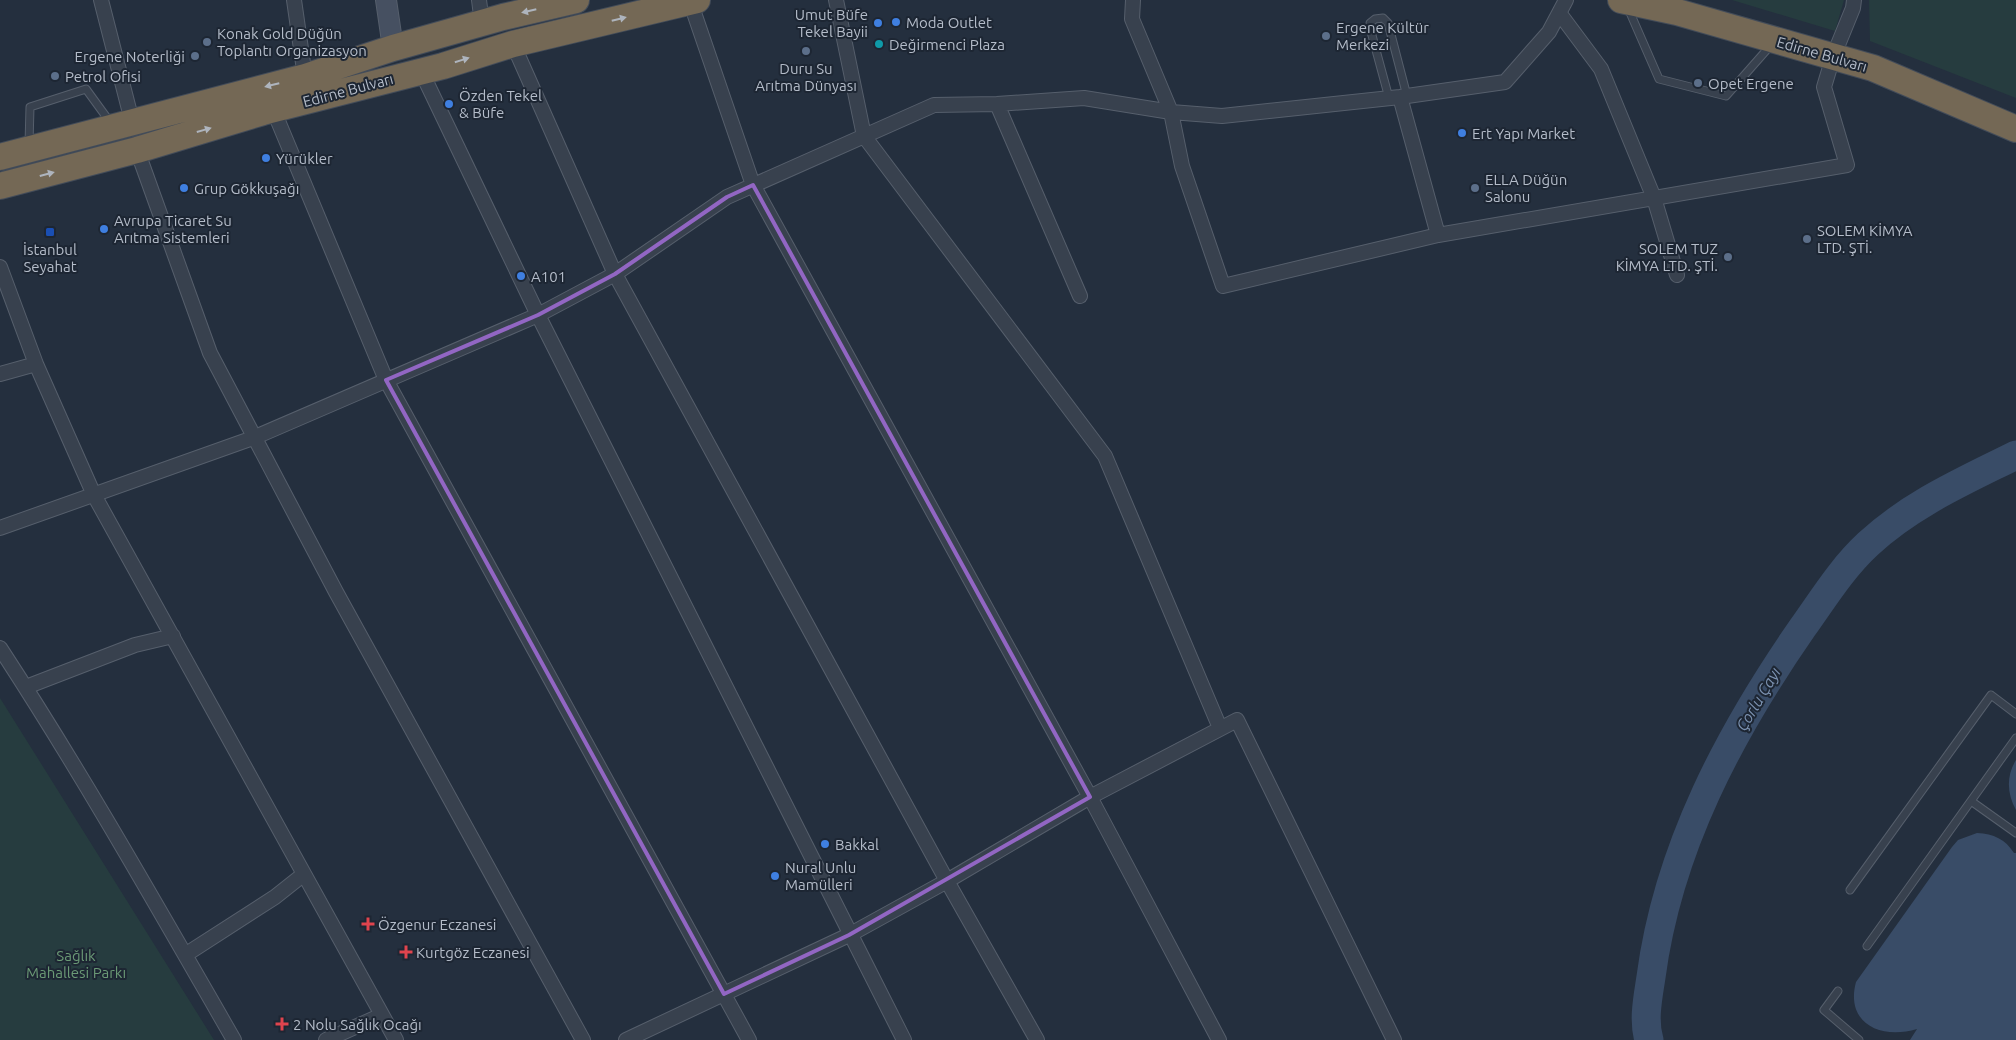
<svg xmlns="http://www.w3.org/2000/svg" width="2016" height="1040" font-family="Ubuntu,sans-serif">
<style>
.green{fill:#263c3f}
.water{fill:#394c67}
.lines{fill:none;stroke-linecap:round;stroke-linejoin:round}
.river{stroke:#394c67;stroke-width:29}
.lane-casing{stroke:#565f6c;stroke-width:9}
.street-casing{stroke:#565f6c;stroke-width:16}
.secondary-casing{stroke:#565f6c;stroke-width:22}
.highway-casing{stroke:#434c59;stroke-width:28}
.lane{stroke:#38414e;stroke-width:7}
.street{stroke:#38414e;stroke-width:14}
.secondary{stroke:#465061;stroke-width:20}
.highway{stroke:#746855;stroke-width:26}
.oneway{fill:#aeb4bd}
.marked{fill:none;stroke:#9266c3;stroke-width:4;stroke-linejoin:round}
.shop-dot{fill:#3f7fe0;stroke:#1d2633;stroke-width:2}
.service-dot{fill:#5c6f8a;stroke:#1d2633;stroke-width:2}
.culture-dot{fill:#0f9aa8;stroke:#1d2633;stroke-width:2}
.transit-dot{fill:#1a4fb4;stroke:#1d2633;stroke-width:2}
.health-dot{fill:#e0444e;stroke:#1d2633;stroke-width:2}
.labels{text-anchor:middle;dominant-baseline:central;stroke-width:4;stroke-linejoin:round;paint-order:stroke}
.poi-label{font-size:15px;fill:#b4bcc9;stroke:#1d2633;text-anchor:start}
.street-label{font-size:15px;fill:#b4bcc9;stroke:#1d2633}
.park-label{font-size:15px;fill:#6b9a76;stroke:#1d2633}
.water-label{font-size:16px;font-style:italic;fill:#7c92b1;stroke:#1d2633}
</style>
<rect width="100%" height="100%" fill="#242f3e"/>
<!-- green -->
<path class="green" d="M1732,0H1844L1835,31Z
M1869,0H2016V98L1870,41Z
M0,698L214,1040H0Z"/>
<!-- water -->
<path class="water" d="M2016,760V810C2007,794 2006,776 2016,760Z
M1977,833C1994,834 2005,839 2014,853H2016V1040H1910L1917,1029C1880,1040 1845,1023 1856,982L1952,847L1958,840Z"/>
<g class="lines">
<!-- river -->
<path class="river" d="M1649,1040C1643,1020 1648,997 1651,977C1668,848 1730,732 1803,627C1823,599 1842,568 1868,544C1911,504 1964,481 2016,455"/>
<defs>
<path id="lane" d="M1628,8L1659,79L1726,96L1771,45
M1389,98L1370,28V23L1375,19L1383,18L1388,23L1407,96
M29,144L30,107L86,89L110,122
M1971,801L2016,833
M1850,890L1991,695L2016,714
M1867,946L2016,738
M1838,991L1824,1010L1859,1040"/>
<path id="street" d="M101,0L132,121
M294,0L305,77
M479,0L482,23
M836,0L864,136L1105,456L1220,728
M1133,0L1132,19L1171,112L1182,166L1223,286L1438,235L1847,165L1824,87L1833,57L1853,8L1854,0
M690,1L753,185L1090,797L1219,1040
M1560,14L1601,69L1654,198L1677,275
M513,44L615,274L947,881L1037,1040
M421,71L538,315L904,1040
M1400,97L1438,235
M997,104L1080,296
M273,109L386,380L749,1040
M137,150L210,353L336,592L583,1040
M0,267L36,364L94,495L396,1040
M0,374L36,364
M0,528L253,438L538,315L615,274L727,197L934,105L997,104L1084,98L1171,112L1222,116L1400,97L1505,82L1549,32L1566,0
M0,648C83,775 158,908 234,1040
M26,687L135,645L173,636
M185,955L275,897L304,874
M326,1040L382,1015
M626,1040L849,935L947,881L1090,797L1237,720L1394,1040"/>
<path id="secondary" d="M386,0L393,48"/>
<path id="highway" d="M1621,0L1677,12L1873,68L2016,129
M0,157L305,77L393,48L503,17L576,0
M0,186L137,150L263,112L443,66L513,44L697,0"/>
</defs>
<!-- lane casing -->
<use href="#lane" class="lane-casing"/>
<!-- street casing -->
<use href="#street" class="street-casing"/>
<!-- secondary casing -->
<use href="#secondary" class="secondary-casing"/>
<!-- highway casing -->
<use href="#highway" class="highway-casing"/>
<!-- lane -->
<use href="#lane" class="lane"/>
<!-- street -->
<use href="#street" class="street"/>
<!-- secondary -->
<use href="#secondary" class="secondary"/>
<!-- highway -->
<use href="#highway" class="highway"/>
</g>
<!-- one-way arrows -->
<defs><path id="oneway-solid" d="M-6-.8H1V-3.2L6.5 0L1 3.2V.8H-6Z" transform="scale(1.25)"/></defs>
<g class="oneway">
<use href="#oneway-solid" transform="translate(529 11) rotate(167)"/>
<use href="#oneway-solid" transform="translate(619 19) rotate(-14)"/>
<use href="#oneway-solid" transform="translate(462 60) rotate(-17)"/>
<use href="#oneway-solid" transform="translate(272 85) rotate(166)"/>
<use href="#oneway-solid" transform="translate(204 130) rotate(-16)"/>
<use href="#oneway-solid" transform="translate(47 174) rotate(-15)"/>
</g>
<!-- marked area -->
<path class="marked" d="M753,185L1090,797L849,935L724,994L386,380L538,315L615,274L727,197Z"/>
<!-- markers -->
<g class="shop-dot">
<circle cx="896" cy="22" r="5"/>
<circle cx="878" cy="23" r="5"/>
<circle cx="449" cy="104" r="5"/>
<circle cx="1462" cy="133" r="5"/>
<circle cx="266" cy="158" r="5"/>
<circle cx="184" cy="188" r="5"/>
<circle cx="104" cy="229" r="5"/>
<circle cx="521" cy="276" r="5"/>
<circle cx="825" cy="844" r="5"/>
<circle cx="775" cy="876" r="5"/>
</g>
<g class="service-dot">
<circle cx="1326" cy="36" r="5"/>
<circle cx="207" cy="42" r="5"/>
<circle cx="806" cy="51" r="5"/>
<circle cx="195" cy="56" r="5"/>
<circle cx="55" cy="76" r="5"/>
<circle cx="1698" cy="83" r="5"/>
<circle cx="1475" cy="188" r="5"/>
<circle cx="1807" cy="239" r="5"/>
<circle cx="1728" cy="257" r="5"/>
</g>
<circle class="culture-dot" cx="879" cy="44" r="5"/>
<rect class="transit-dot" x="45" y="227" width="10" height="10" rx="2.5"/>
<g class="health-dot">
<path d="M365.5 916.5h5v5h5v5h-5v5h-5v-5h-5v-5h5z"/>
<path d="M403.5 944.5h5v5h5v5h-5v5h-5v-5h-5v-5h5z"/>
<path d="M279.5 1016.5h5v5h5v5h-5v5h-5v-5h-5v-5h5z"/>
</g>
<g class="labels">
<!-- poi labels -->
<g class="poi-label">
<text x="868" y="14" text-anchor="end">Umut Büfe<tspan x="868" dy="17">Tekel Bayii</tspan></text>
<text x="906" y="22">Moda Outlet</text>
<text x="1336" y="27">Ergene Kültür<tspan x="1336" dy="17">Merkezi</tspan></text>
<text x="217" y="33">Konak Gold Düğün<tspan x="217" dy="17">Toplantı Organizasyon</tspan></text>
<text x="889" y="44">Değirmenci Plaza</text>
<text x="185" y="56" text-anchor="end">Ergene Noterliği</text>
<text x="806" y="68" text-anchor="middle">Duru Su<tspan x="806" dy="17">Arıtma Dünyası</tspan></text>
<text x="65" y="76">Petrol Ofisi</text>
<text x="1708" y="83">Opet Ergene</text>
<text x="459" y="95">Özden Tekel<tspan x="459" dy="17">&amp; Büfe</tspan></text>
<text x="1472" y="133">Ert Yapı Market</text>
<text x="276" y="158">Yürükler</text>
<text x="1485" y="179">ELLA Düğün<tspan x="1485" dy="17">Salonu</tspan></text>
<text x="194" y="188">Grup Gökkuşağı</text>
<text x="114" y="220">Avrupa Ticaret Su<tspan x="114" dy="17">Arıtma Sistemleri</tspan></text>
<text x="1817" y="230">SOLEM KİMYA<tspan x="1817" dy="17">LTD. ŞTİ.</tspan></text>
<text x="1718" y="248" text-anchor="end">SOLEM TUZ<tspan x="1718" dy="17">KİMYA LTD. ŞTİ.</tspan></text>
<text x="50" y="249" text-anchor="middle">İstanbul<tspan x="50" dy="17">Seyahat</tspan></text>
<text x="531" y="276">A101</text>
<text x="835" y="844">Bakkal</text>
<text x="785" y="867">Nural Unlu<tspan x="785" dy="17">Mamülleri</tspan></text>
<text x="378" y="924">Özgenur Eczanesi</text>
<text x="416" y="952">Kurtgöz Eczanesi</text>
<text x="293" y="1024">2 Nolu Sağlık Ocağı</text>
</g>
<!-- street labels -->
<g class="street-label">
<text transform="translate(1822 54) rotate(16)">Edirne Bulvarı</text>
<text transform="translate(348 90) rotate(-15)">Edirne Bulvarı</text>
</g>
<!-- park labels -->
<g class="park-label">
<text x="76" y="955">Sağlık<tspan x="76" dy="17">Mahallesi Parkı</tspan></text>
</g>
<!-- water labels -->
<g class="water-label">
<text transform="translate(1758 699) rotate(-59)">Çorlu Çayı</text>
</g>
</g>
</svg>
